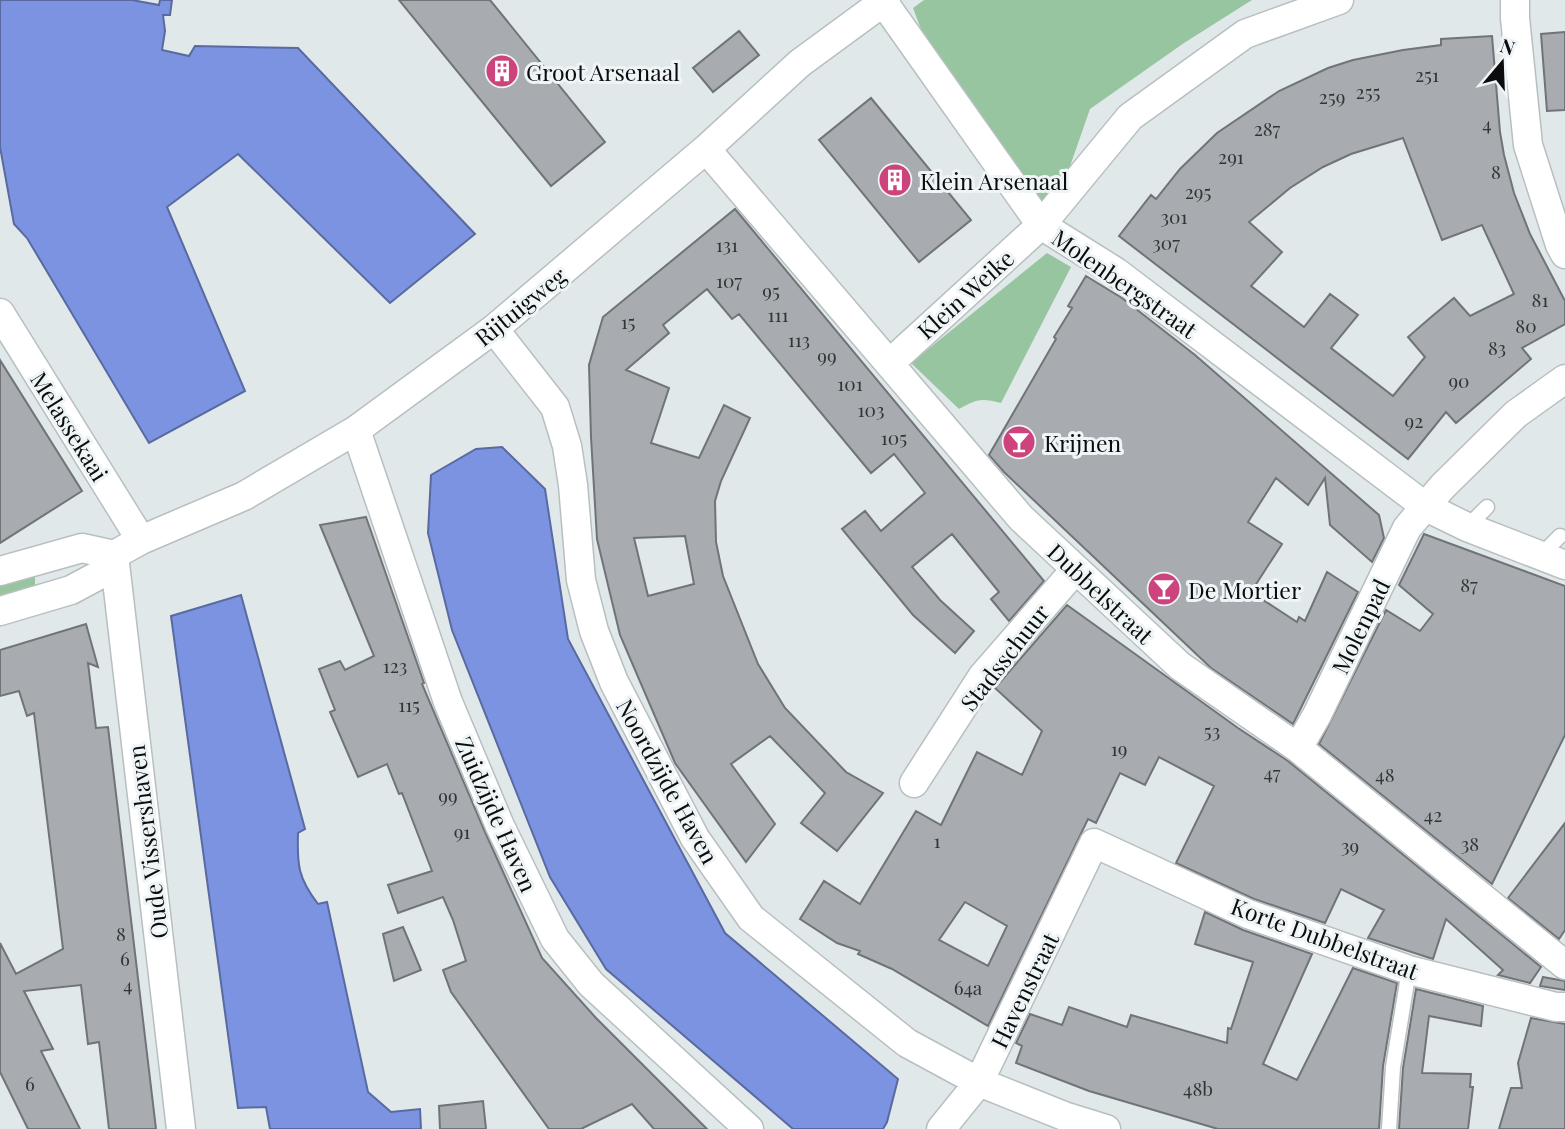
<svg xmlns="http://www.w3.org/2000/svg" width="1565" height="1129" font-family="'Playfair Display',serif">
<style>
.green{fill:#97c5a0}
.water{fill:#7b93e0;stroke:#596aa1;stroke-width:2}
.building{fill:#a8acb0;stroke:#707478;stroke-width:2;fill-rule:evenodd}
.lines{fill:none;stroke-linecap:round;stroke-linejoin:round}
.lane-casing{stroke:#b8bfc0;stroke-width:17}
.street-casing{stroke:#b8bfc0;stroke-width:31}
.lane{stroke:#fff;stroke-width:14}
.street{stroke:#fff;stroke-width:28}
.labels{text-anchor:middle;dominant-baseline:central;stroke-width:6;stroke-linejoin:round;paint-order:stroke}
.number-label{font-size:19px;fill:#323436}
.poi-label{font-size:23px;fill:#0a0c0d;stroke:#eff5f6;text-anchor:start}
.street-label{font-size:23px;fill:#0a0c0d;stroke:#eff5f6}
</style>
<rect width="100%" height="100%" fill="#e1e8e9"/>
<!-- green -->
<path class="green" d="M924,0H1252L1184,43L1090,109L1061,192L1042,206L925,40L913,8Z
M1047,253L1071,267L1001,403C981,398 977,399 959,409L911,363Z
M35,574V584L41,591L0,603V577Z"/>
<!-- water -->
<path class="water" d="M0,0H132L159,5L160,0H172L170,15H163L165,31L162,50L189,56L195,46L298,48L475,234L390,303L238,154L167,207L245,391L149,443L27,238L14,224L0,147Z
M502,447L545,489L568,639L725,933L898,1079L887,1122L883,1129H793L606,969L550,877L452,630L428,533L431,475L476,449Z
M241,595L305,829L298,833C297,865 298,878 318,904L327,902L368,1092L391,1112L420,1109L421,1129H270L266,1107L238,1108L171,616Z"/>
<!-- building -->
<path class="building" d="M399,0H490L605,142L551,186Z
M739,31L759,55L713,92L693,68Z
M1565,32V110L1547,111L1541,34Z
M1492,36L1500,132L1504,155L1514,193L1530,234L1565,301V324L1522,348L1531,359L1456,423L1446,412L1408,459L1119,236L1151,195L1156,199L1180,169L1217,133L1279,91L1328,68L1353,60L1403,50L1441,45V39ZM1403,138L1442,240L1482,225L1514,294L1470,316L1454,298L1430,318L1408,337L1425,357L1393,396L1331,348L1358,315L1330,294L1304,327L1251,286L1282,252L1249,222L1290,188L1323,167L1351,154Z
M871,98L971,220L919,262L819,140Z
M735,209L1044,581L1009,621L991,599L999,592L952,534L912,567L940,600L974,631L955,653L913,615L842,529L865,511L881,531L925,493L894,454L871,473L739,314L732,319L707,289L663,325L669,333L626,370L669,388L651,443L699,458L724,405L750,418L721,481L715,501L716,542L723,576L758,664L785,708L846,772L883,793L837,851L801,823L825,793L770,736L731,764L775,824L746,862L675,763L620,635L597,539L591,437L589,365L603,317ZM685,536L694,584L648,596L634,538Z
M1086,276L1122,298L1195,355L1379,515L1384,538L1372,562L1330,525L1325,478L1308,505L1276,478L1248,522L1282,544L1251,592L1297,622L1299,617L1305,621L1327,572L1358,592L1293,724L1211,668L1004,472L989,455L1056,339L1054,337L1072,308L1068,306Z
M0,360L82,491L0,543Z
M366,517L424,683L422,684L485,832L542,958L596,1018L707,1129H654L632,1104L581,1129H549L451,992L443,970L466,961L453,920L443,897L398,913L388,885L432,871L402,793L399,794L387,764L358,777L330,712L335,710L319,669L340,661L345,670L374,656L320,525Z
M1424,534L1565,586V735L1492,884L1319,744L1386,610L1420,631L1433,614L1399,585Z
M1067,605L1238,728L1288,761L1541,967L1530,983L1498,975L1503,970L1446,919L1433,959L1368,938L1384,910L1341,889L1325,923L1254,899L1176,863L1214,786L1159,757L1145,785L1120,773L1096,823L1088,819L988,1026L892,969L858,954L860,951L837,943L800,919L824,881L860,904L916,811L941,825L977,752L1022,775L1042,731L995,688ZM965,902L1007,926L988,966L939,940Z
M86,624L98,667L88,663L96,728L108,727L156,1129H109L99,1042L88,1044L81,985L24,991L53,1049L41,1051L80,1129H28L0,1072V943L16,974L63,949L34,713L27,716L19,691L0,696V650Z
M1565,823V930L1559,939L1508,898Z
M1205,912L1243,930L1312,954L1263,1064L1297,1080L1353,968L1397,983L1383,1066L1379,1129H1218L1089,1091L1016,1063L1022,1046L1016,1043L1030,1014L1062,1025L1069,1007L1127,1027L1131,1015L1227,1043L1228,1028L1231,1029L1253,962L1195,944Z
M403,927L421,970L394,981L383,934Z
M1543,977L1565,981V990L1540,986Z
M1416,989L1483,1006L1481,1026L1429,1016L1422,1073L1471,1074L1470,1087H1473L1468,1129H1399L1403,1068Z
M1531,1018L1565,1024V1129H1499L1511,1088H1522L1518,1063Z
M483,1101L486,1129H440L439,1106Z"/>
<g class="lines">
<defs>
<path id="lane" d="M1467,527L1487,507
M1540,556L1560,536
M1389,1129L1393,1067L1409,970"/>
<path id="street" d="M882,0L1041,225L1116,272L1426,507L1467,527L1565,565
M1515,0V18L1528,145L1560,245L1565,254
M706,149L1021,518L1180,666L1298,748L1565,965
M0,313L141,540
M494,329L555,407L567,446L573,485L581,580L594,631L614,682L695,838L751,918L907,1043L979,1082L1064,1116L1106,1129
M890,363L1041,225L1130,117L1245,34L1339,0
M356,430L448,702L500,826L555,939L591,984L749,1129
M114,555L181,1129
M0,571L82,548L114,555
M0,611L71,590L99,575L114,555L141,540L244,496L356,430L494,329L706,149L800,63L886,0
M1298,748L1317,715L1407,528L1443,486L1516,414L1565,379
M914,783L982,677L1075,570
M941,1129L979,1082L1094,843L1248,914L1409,970L1556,1007H1565"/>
</defs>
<!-- lane casing -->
<use href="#lane" class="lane-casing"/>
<!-- street casing -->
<use href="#street" class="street-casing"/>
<!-- lane -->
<use href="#lane" class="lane"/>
<!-- street -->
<use href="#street" class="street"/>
</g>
<!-- icons -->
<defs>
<symbol id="building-disc" viewBox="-11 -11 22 22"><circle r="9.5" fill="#cd437d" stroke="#eff5f6"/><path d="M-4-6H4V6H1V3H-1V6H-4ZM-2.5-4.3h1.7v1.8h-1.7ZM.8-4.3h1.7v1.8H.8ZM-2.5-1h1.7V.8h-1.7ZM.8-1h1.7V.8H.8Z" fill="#fff"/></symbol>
<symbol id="bar-disc" viewBox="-11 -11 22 22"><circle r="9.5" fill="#cd437d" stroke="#eff5f6"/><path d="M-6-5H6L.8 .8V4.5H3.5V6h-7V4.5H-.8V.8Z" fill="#fff"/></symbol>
</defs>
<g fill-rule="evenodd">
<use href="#building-disc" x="483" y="52" width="38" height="38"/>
<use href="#building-disc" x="876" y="161" width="38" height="38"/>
<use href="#bar-disc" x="1000" y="423" width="38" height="38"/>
<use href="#bar-disc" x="1145" y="570" width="38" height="38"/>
</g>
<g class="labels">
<!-- number labels -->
<g class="number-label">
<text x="1427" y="74">251</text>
<text x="1368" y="91">255</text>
<text x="1332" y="96">259</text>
<text x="1487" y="123">4</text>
<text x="1267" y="128">287</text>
<text x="1231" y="156">291</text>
<text x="1496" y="171">8</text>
<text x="1198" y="191">295</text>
<text x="1174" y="216">301</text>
<text x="1166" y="242">307</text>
<text x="727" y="244">131</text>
<text x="729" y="280">107</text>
<text x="771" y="290">95</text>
<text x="1540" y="299">81</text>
<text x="778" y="314">111</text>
<text x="628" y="321">15</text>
<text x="1526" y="325">80</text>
<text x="799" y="339">113</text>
<text x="1497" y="347">83</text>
<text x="827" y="355">99</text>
<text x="1459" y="380">90</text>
<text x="850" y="383">101</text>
<text x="871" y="409">103</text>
<text x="1414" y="420">92</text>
<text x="894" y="437">105</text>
<text x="1469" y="584">87</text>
<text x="395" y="665">123</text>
<text x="409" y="704">115</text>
<text x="1212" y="730">53</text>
<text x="1119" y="748">19</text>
<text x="1272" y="772">47</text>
<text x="1385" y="774">48</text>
<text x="448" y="795">99</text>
<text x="1433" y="814">42</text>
<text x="462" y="831">91</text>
<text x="937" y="840">1</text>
<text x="1470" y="843">38</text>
<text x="1350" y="845">39</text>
<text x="121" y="933">8</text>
<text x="125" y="958">6</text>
<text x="128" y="984">4</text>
<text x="968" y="987">64a</text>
<text x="30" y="1083">6</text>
<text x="1198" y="1088">48b</text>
</g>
<!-- poi labels -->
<g class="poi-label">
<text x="526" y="71">Groot Arsenaal</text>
<text x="920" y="180">Klein Arsenaal</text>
<text x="1044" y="442">Krijnen</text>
<text x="1188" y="589">De Mortier</text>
</g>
<!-- street labels -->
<g class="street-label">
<text transform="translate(1125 283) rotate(35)">Molenbergstraat</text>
<text transform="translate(965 294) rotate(-42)">Klein Weike</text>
<text transform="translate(520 306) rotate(-39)">Rijtuigweg</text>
<text transform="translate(70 426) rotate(58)">Melassekaai</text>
<text transform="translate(1101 593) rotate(43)">Dubbelstraat</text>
<text transform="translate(1360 626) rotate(-64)">Molenpad</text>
<text transform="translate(1004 657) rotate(-52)">Stadsschuur</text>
<text transform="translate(668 781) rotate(61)">Noordzijde Haven</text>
<text transform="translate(497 814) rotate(66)">Zuidzijde Haven</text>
<text transform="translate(147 842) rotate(-97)">Oude Vissershaven</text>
<text transform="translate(1325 938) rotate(20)">Korte Dubbelstraat</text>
<text transform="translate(1024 990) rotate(-64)">Havenstraat</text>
</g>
</g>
<!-- north arrow -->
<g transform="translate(1502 63) rotate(19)" stroke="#eff5f6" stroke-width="5" paint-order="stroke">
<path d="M0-5L12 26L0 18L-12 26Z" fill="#0a0c0d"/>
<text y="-10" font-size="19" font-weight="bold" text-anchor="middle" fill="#0a0c0d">N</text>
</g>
</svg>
